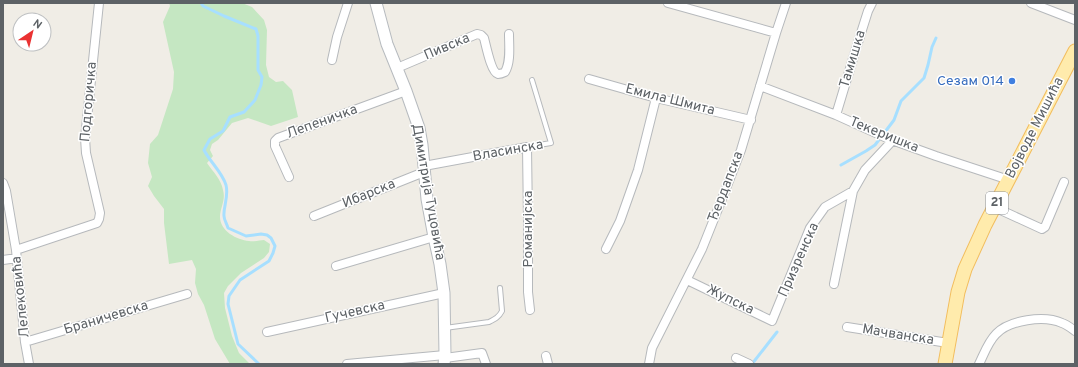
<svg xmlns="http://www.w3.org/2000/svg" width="1078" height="367" font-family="Overpass,sans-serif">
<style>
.green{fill:#c5e7c2}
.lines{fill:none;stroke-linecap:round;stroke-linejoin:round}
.stream{stroke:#a7dfff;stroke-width:3}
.lane-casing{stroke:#b6b9bc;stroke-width:6}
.street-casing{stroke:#b6b9bc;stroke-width:10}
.secondary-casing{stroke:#b7bbbf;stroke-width:13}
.primary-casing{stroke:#f2bd5d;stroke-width:15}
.lane{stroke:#fff;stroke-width:4}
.street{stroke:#fff;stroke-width:8}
.secondary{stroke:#fff;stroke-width:11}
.primary{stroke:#ffebac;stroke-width:13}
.shop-dot{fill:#3f7fe0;stroke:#fff;stroke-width:1.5}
.labels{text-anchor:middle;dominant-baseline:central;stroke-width:3;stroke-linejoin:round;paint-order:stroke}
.shield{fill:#fff;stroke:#8e9194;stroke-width:1}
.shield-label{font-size:13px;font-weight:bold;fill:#5d6266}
.street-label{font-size:14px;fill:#5d6266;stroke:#fff}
.shop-label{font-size:14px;fill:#366cbe;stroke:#fff;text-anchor:end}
</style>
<rect width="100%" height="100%" fill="#f0ede6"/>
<!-- green -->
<path class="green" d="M169,3H242L252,7L264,20L267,30L266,65L269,77L276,82L283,81L292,90L298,117L271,126L248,118L232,123L218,140L212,144L210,150L213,156L207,163C213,172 221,179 223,190C226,200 220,208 220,217C220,231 237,240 249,241C254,242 260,240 264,240L270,244L269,252L264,258L241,273L228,286L224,293L225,308L232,336L239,353L250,364H230L215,339L204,305L198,294L195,283L196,269L192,260L169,264L164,223V209L154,196L148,186L152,177L148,163L150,144L158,135L173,89L174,72L163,22L170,6Z"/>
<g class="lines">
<!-- stream -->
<path class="stream" d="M201,3L203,6L224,16L256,29L258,36V70L262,77L261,85L255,100L244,112L230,117L223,131L210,139L204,150C210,162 222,172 226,185C229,197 223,207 224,216C224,220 227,224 228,228L246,236L261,234L267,235L271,238L275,246L273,253L269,261L240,280L229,296L228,304L238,344L259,364
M841,165L866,151L875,145L891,124L894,120L901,101L924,78L928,65L932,47L936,38
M752,364L777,332"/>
<defs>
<path id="lane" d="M527,147L551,143L532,80
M445,328L489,322C495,319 499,317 502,311L500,288"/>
<path id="street" d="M668,3L776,33
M1031,3L1075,20
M332,60L337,37L348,3
M397,68L477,34L481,35L484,38C486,45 491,72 498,74C500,74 503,73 505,72C511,62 509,46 509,34
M589,79L656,98L751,120
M760,86L836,115L889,139L936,156L1009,180
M836,115L855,52L868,11L872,3
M424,166L527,147L528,221V292L530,310
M289,177L275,146V141L278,138L406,91
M3,183L6,191L16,250L25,342L29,364
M994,207L1042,229L1045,227L1064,182
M314,216L424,172
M606,249L620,221L638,170L656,98
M16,250L97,223L99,219L100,213L86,153L85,138L99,3
M3,260L17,258
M336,266L434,237
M687,280L772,321L810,228L825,207L853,191
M834,284L853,191L865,170L893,140
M847,327L948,343
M267,332L444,293
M25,342L187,294
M546,356L548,364
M445,358L482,353L486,364
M736,358L749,364
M347,364L445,355
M649,364L652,348L702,249L720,204L741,150L776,33L786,3
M979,364C984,354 988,342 996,334C1009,320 1044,315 1062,323C1066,324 1071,328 1075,331"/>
<path id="secondary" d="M376,3L387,44L406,91L419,128L422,145L427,199L434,237L440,264L444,293L445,355L444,364"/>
<path id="primary" d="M945,364L958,292L965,269L985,225L1075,51"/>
</defs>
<!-- lane casing -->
<use href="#lane" class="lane-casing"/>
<!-- street casing -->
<use href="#street" class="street-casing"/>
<!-- secondary casing -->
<use href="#secondary" class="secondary-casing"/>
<!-- primary casing -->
<use href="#primary" class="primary-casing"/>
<!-- lane -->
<use href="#lane" class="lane"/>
<!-- street -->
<use href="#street" class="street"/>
<!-- secondary -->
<use href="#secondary" class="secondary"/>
<!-- primary -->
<use href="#primary" class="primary"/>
</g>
<!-- markers -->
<circle class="shop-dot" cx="1012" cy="81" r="4"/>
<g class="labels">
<!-- shield labels -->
<rect class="shield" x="986" y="192" width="22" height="22" rx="3"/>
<g class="shield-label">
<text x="997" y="203">21</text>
</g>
<!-- street labels -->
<g class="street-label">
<text transform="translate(447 47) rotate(-23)">Пивска</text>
<text transform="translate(853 59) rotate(-73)">Тамишка</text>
<text transform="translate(670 100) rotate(14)">Емила Шмита</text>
<text transform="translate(89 102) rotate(-85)">Подгоричка</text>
<text transform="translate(322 122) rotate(-20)">Лепеничка</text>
<text transform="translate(1035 128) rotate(-63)">Војводе Мишића</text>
<text transform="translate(884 135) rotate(22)">Текеришка</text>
<text transform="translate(508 151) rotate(-10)">Власинска</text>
<text transform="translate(726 187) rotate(-69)">Ђердапска</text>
<text transform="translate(428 192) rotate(80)">Димитрија Туцовића</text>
<text transform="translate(369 194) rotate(-22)">Ибарска</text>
<text transform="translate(528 229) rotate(-90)">Романијска</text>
<text transform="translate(799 260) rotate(-66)">Призренска</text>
<text transform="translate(21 297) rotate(-96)">Лелековића</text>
<text transform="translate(730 300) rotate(26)">Жупска</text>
<text transform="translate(355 312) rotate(-13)">Гучевска</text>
<text transform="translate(106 318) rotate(-17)">Браничевска</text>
<text transform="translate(898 335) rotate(9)">Мачванска</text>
</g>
<!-- shop labels -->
<g class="shop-label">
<text x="1004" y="81">Сезам 014</text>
</g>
</g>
<!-- border -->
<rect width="1078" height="367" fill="none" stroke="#5d6266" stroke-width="8"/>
<!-- north arrow -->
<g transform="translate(32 32) rotate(35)"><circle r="19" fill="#ffffff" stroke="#bec0c2"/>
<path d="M0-3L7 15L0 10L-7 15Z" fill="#ea3232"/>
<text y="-6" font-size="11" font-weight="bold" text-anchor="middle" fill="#5d6266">N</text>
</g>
</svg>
